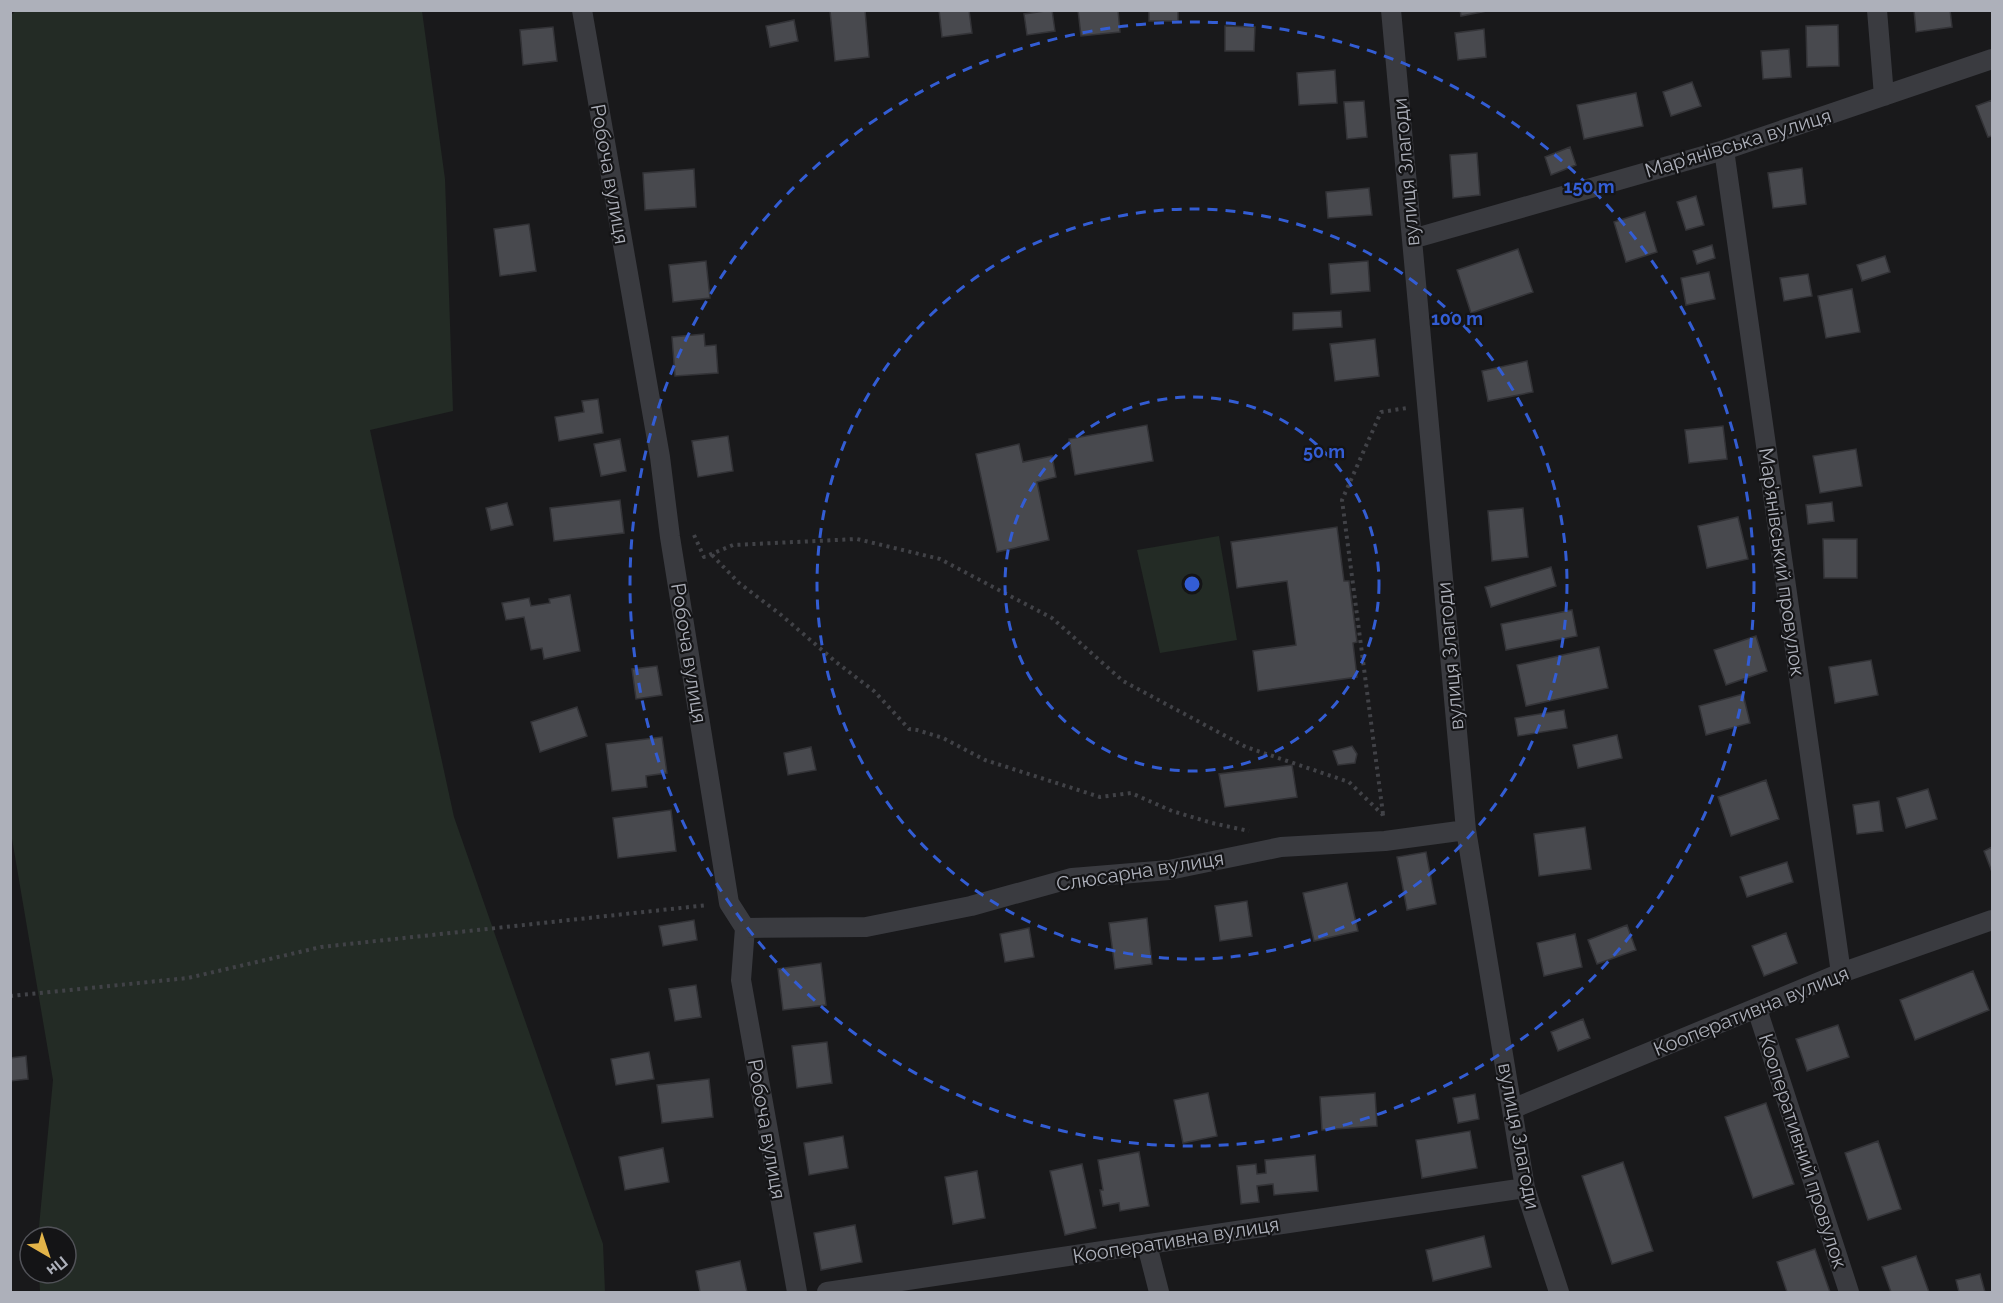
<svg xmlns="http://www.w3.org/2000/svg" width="2003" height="1303" font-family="Raleway,sans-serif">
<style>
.green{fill:#232b25}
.building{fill:#48494e;stroke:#333337;stroke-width:1.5}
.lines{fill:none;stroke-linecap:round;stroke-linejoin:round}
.path{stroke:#414247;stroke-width:4;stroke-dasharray:3 4.5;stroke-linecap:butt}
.minor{stroke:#3a3b40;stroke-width:20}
.ring{fill:none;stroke:#335dd4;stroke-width:3;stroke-dasharray:10 8}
.labels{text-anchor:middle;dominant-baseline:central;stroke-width:4.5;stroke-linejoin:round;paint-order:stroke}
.street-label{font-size:20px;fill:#adb0ba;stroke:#141416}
.centre{fill:#335dd4;stroke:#141416;stroke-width:3}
.ring-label{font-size:18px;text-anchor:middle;font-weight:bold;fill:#335dd4;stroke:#141416;stroke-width:4.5;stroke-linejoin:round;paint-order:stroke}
</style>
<rect width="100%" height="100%" fill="#19191b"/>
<!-- green -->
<path class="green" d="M16,11H422L445,179L453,411L370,430L454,817L603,1244L605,1292H40L39,1273H66V1237H38L53,1080L10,827V16Z
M1219,536L1237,640L1160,653L1137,550Z"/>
<!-- building -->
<path class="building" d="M865,10L869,57L835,61L830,11Z
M939,10H969L972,33L942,37Z
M1052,10L1055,31L1027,35L1024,14Z
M1078,10H1118L1120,32L1081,36Z
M1149,10H1178V21H1149Z
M1460,10H1492L1461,16Z
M1914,10H1950L1952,27L1916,32Z
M794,20L798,41L770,47L766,26Z
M1838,25L1839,66L1807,67L1806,26Z
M1225,26L1255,27L1254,51H1225Z
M553,27L557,61L523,65L520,30Z
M1484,29L1486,57L1458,60L1455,33Z
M1789,49L1791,77L1763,79L1761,51Z
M1335,70L1337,103L1299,105L1297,73Z
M1692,82L1701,106L1671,116L1663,92Z
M1636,93L1643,126L1584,139L1577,105Z
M1992,100V136L1988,137L1976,106Z
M1364,101L1367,137L1347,139L1344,102Z
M1570,147L1576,165L1551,175L1545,157Z
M1477,153L1480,195L1453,198L1450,155Z
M1802,168L1806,204L1773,208L1768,173Z
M694,169L696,207L645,210L643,173Z
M1369,188L1372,215L1328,218L1326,192Z
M1696,196L1704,225L1686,230L1677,202Z
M1645,212L1657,252L1626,262L1614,222Z
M529,224L536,271L500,276L494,229Z
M1712,245L1715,258L1697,264L1693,251Z
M1518,249L1533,292L1471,313L1457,270Z
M1885,256L1890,272L1862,281L1857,265Z
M706,261L710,298L673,302L669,265Z
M1368,261L1370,291L1331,294L1329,264Z
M1709,272L1715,299L1686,305L1681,278Z
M1808,274L1812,296L1784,301L1780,278Z
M1852,289L1860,332L1826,338L1818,296Z
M1341,311L1342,327L1293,330V313Z
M704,334L705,346L716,345L718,373L675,376L672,337Z
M1375,339L1379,376L1335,381L1330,344Z
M1527,361L1533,392L1488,401L1482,371Z
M598,399L603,433L559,441L555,417L584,412L582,401Z
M1147,425L1153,461L1075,475L1069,439Z
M1723,426L1727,459L1689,463L1685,430Z
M728,436L733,471L698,477L692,441Z
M620,439L626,471L601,476L594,444Z
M1019,444L1023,462L1052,456L1056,477L1037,482L1049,540L997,552L976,454Z
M1856,449L1862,486L1820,493L1813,456Z
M620,500L624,533L554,541L550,508Z
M1832,502L1834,521L1808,524L1806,505Z
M507,503L513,525L491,530L486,508Z
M1523,508L1528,557L1492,561L1488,511Z
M1738,517L1748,559L1707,568L1698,526Z
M1337,527L1344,581H1349L1357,642L1353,643L1357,677L1258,691L1253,651L1296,645L1287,581L1237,588L1231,542Z
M1823,539H1857V578H1824Z
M1551,567L1556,586L1491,607L1485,587Z
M570,595L580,651L544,659L542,648L531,650L524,617L506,620L502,603L529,598L531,606L550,603L549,599Z
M1572,610L1577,636L1506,650L1501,624Z
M1756,636L1767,671L1726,685L1714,650Z
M1599,647L1608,688L1526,706L1517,665Z
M1871,660L1878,695L1835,703L1829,667Z
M657,666L662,695L636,699L632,669Z
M1743,694L1750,723L1706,735L1699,706Z
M577,707L587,736L540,752L531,722Z
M1564,710L1567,728L1518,736L1515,718Z
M1617,735L1622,758L1578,768L1573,745Z
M662,737L667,773L646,776L647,787L612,791L606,744Z
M1352,746L1357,754L1355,763L1338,765L1333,751Z
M811,747L816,770L788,775L784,753Z
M1292,765L1297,797L1225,807L1219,774Z
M1766,780L1779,819L1731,836L1718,797Z
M1928,789L1937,819L1906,828L1897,798Z
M1879,801L1883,831L1857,834L1853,805Z
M671,810L676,851L618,858L613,818Z
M1585,827L1591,869L1539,876L1534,834Z
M1992,847V872L1984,851Z
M1426,852L1436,904L1407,910L1397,857Z
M1787,862L1793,882L1747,897L1740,877Z
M1347,883L1358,931L1314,941L1303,893Z
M1247,901L1252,936L1220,941L1215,906Z
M1147,918L1152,964L1115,969L1109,923Z
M694,920L697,940L663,946L659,926Z
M1627,925L1636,950L1597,964L1588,940Z
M1029,928L1034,957L1005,962L1000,934Z
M1786,933L1797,963L1764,976L1752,946Z
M1575,934L1582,967L1544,976L1537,943Z
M821,963L826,1005L783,1010L778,969Z
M1973,971L1989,1010L1915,1040L1900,1000Z
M696,985L701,1017L675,1021L669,989Z
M1583,1019L1590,1038L1558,1051L1551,1032Z
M1838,1025L1849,1057L1807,1071L1796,1039Z
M827,1042L832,1083L797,1088L792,1046Z
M649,1052L654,1079L616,1085L611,1059Z
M26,1056L28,1079L10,1081V1058Z
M709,1079L713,1117L662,1123L657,1085Z
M1208,1093L1217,1136L1183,1143L1174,1100Z
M1375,1093L1377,1126L1322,1130L1320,1097Z
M1475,1094L1479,1119L1458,1123L1453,1098Z
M1766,1103L1794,1184L1753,1198L1725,1117Z
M1470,1131L1477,1168L1422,1178L1416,1140Z
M843,1136L848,1168L809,1175L804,1143Z
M1878,1141L1901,1209L1868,1220L1845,1153Z
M663,1148L669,1182L625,1190L619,1157Z
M1139,1152L1149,1206L1120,1211L1119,1203L1103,1206L1100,1190H1103L1098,1160Z
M1315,1155L1318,1191L1274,1195L1273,1184L1257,1186L1259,1202L1241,1204L1237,1166L1256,1164L1257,1174L1266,1173L1265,1160Z
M1623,1162L1653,1251L1612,1264L1582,1176Z
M1082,1164L1096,1228L1065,1235L1050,1171Z
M977,1171L985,1218L953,1224L945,1177Z
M855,1225L862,1262L821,1270L814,1233Z
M1484,1236L1491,1267L1433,1281L1426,1250Z
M1815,1249L1830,1292H1787L1777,1262Z
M1916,1256L1929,1292H1891L1882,1267Z
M740,1261L747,1292H700L696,1271Z
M1980,1274L1985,1292H1959L1956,1280Z"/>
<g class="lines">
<!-- path -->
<path class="path" d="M694,535L704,557L733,545L857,539L940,559L1052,618L1123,681L1246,747L1349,782L1383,815L1384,819
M712,555L739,583L780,614L836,662L874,691L909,729L917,730L943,738L985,760L1100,797L1131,793L1172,811L1212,823L1249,831
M1383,814L1342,500L1381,412L1407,408
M10,996L188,978L321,947L708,905"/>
<!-- minor -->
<path class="minor" d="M582,10L660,457L670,537L729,903L745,928L741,980L797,1292
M1391,10L1466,830L1525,1188L1559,1292
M1877,10L1884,96
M1724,150L1841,973
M1412,239L1724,150L1992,59
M745,928L866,927L971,906L1072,878L1169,870L1281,847L1385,841L1466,830
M1757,1009L1849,1292
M1512,1109L1841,973L1992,920
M1147,1245L1159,1292
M827,1292L1525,1188"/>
</g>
<!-- distance rings -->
<g class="ring">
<circle cx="1192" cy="584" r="187"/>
<circle cx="1192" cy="584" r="375"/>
<circle cx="1192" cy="584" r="562"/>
</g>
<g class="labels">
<!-- street labels -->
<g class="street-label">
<text transform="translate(1738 143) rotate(-17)">Мар’янівська вулиця</text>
<text transform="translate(1406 172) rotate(-95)">вулиця Злагоди</text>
<text transform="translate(610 174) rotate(80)">Робоча вулиця</text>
<text transform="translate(1782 562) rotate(82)">Мар’янівський провулок</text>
<text transform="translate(689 653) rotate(81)">Робоча вулиця</text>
<text transform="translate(1450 656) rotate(-95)">вулиця Злагоди</text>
<text transform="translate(1140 871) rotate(-9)">Слюсарна вулиця</text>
<text transform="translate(1751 1011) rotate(-22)">Кооперативна вулиця</text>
<text transform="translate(767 1129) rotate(80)">Робоча вулиця</text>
<text transform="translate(1519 1136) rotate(79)">вулиця Злагоди</text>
<text transform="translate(1803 1151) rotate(72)">Кооперативний провулок</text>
<text transform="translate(1176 1240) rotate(-9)">Кооперативна вулиця</text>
</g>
</g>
<circle cx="1192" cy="584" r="9" class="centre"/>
<g class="ring-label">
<text x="1589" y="193">150 m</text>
<text x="1457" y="325">100 m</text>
<text x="1324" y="458">50 m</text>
</g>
<!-- border -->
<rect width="2003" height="1303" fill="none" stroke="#adb0ba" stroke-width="24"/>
<!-- north arrow -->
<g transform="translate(48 1255) rotate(141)"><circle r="28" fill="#141416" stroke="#515258" stroke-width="1.5"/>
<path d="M0-4.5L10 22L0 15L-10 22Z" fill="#e3b449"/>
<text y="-9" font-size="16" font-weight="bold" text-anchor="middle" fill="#adb0ba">Пн</text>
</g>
</svg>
